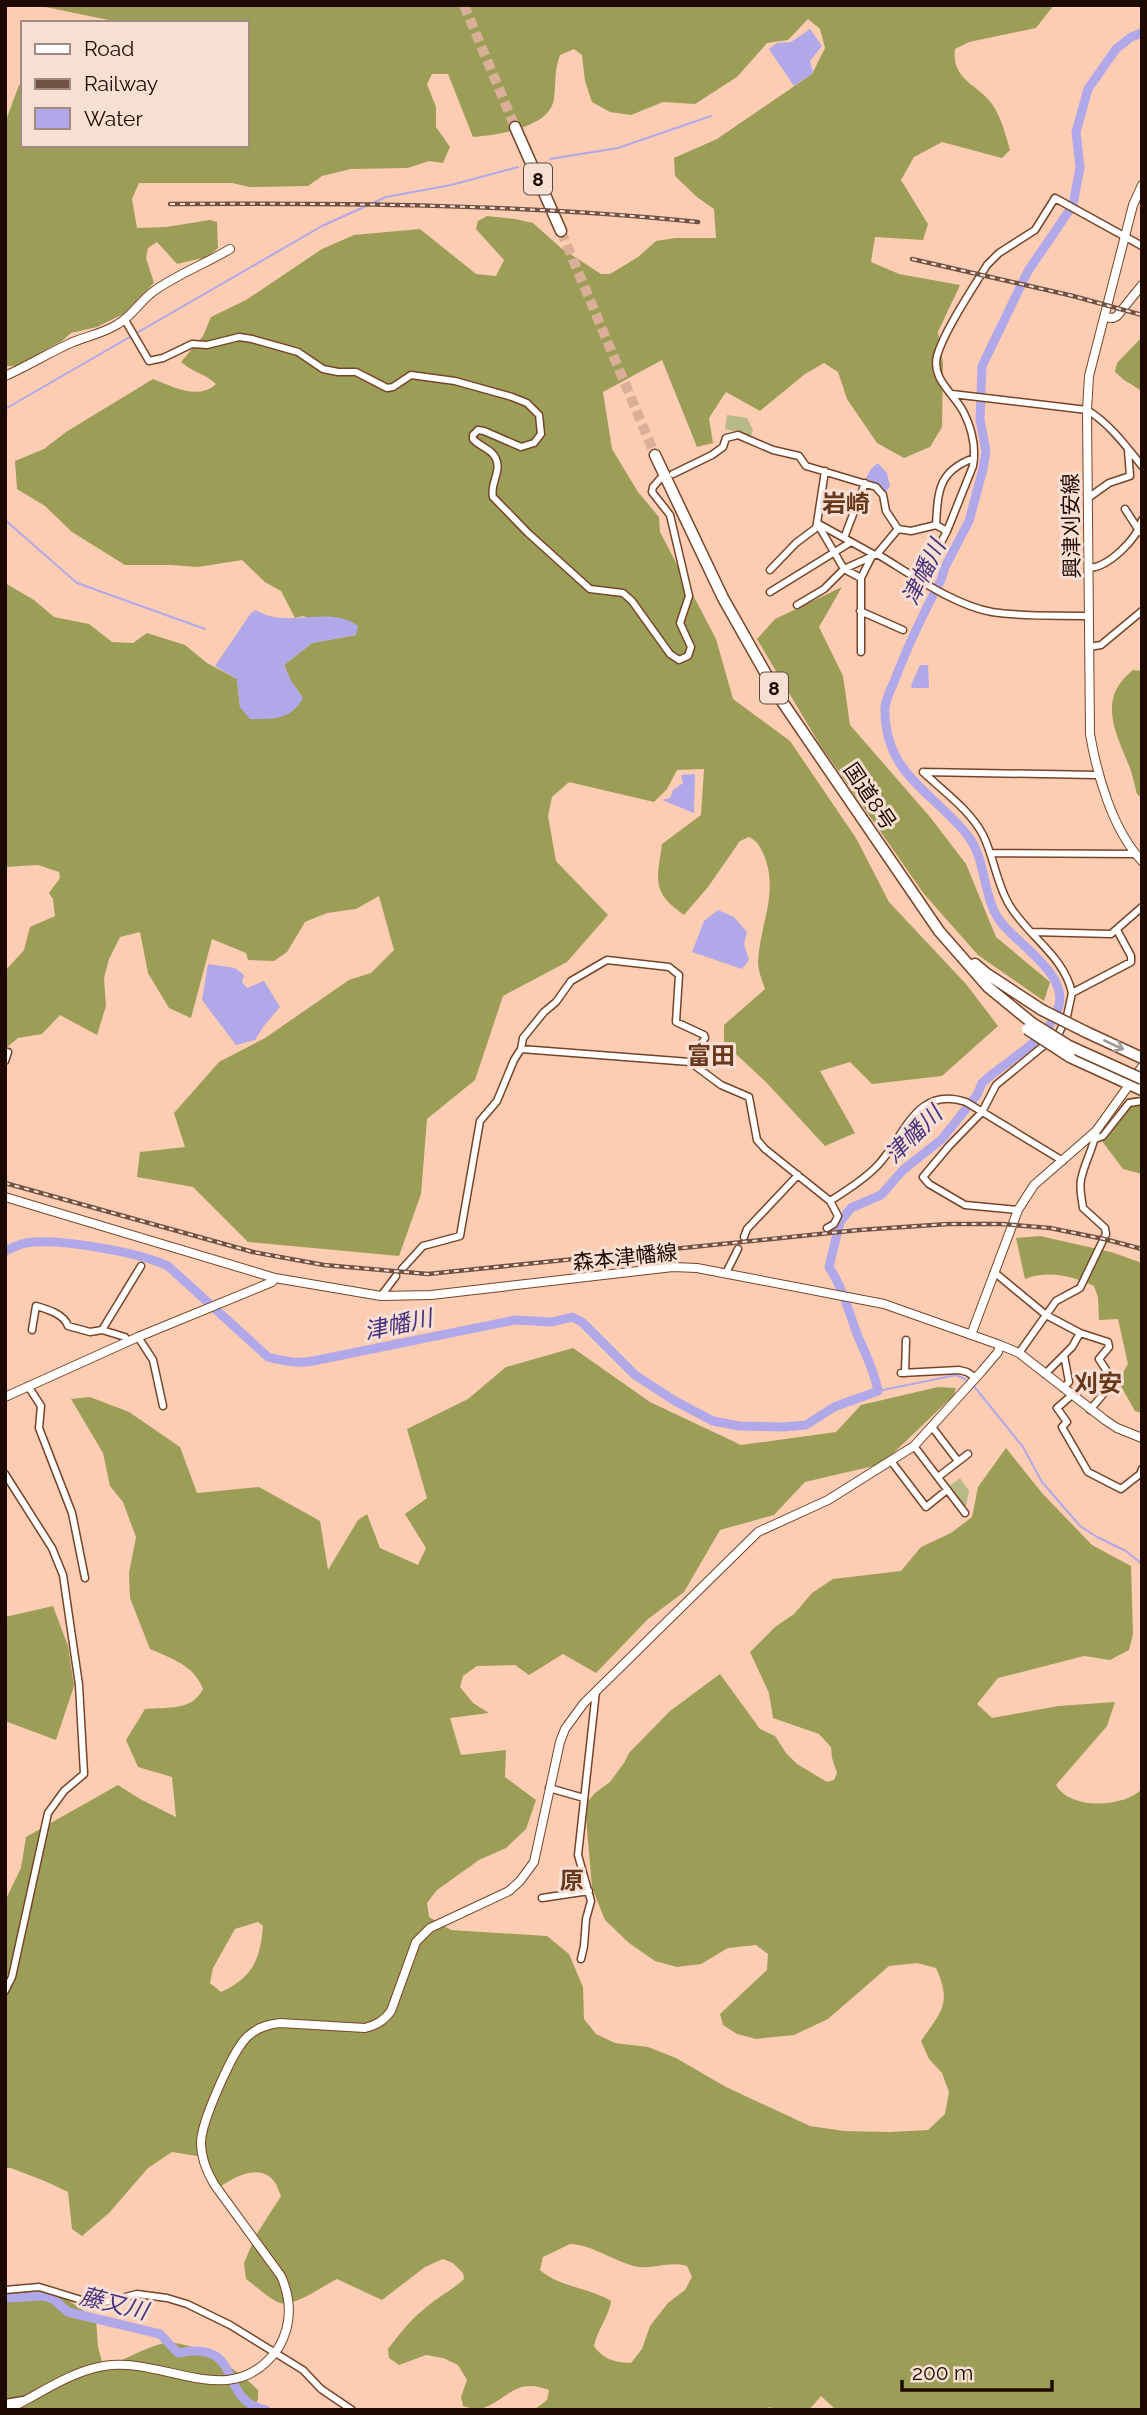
<svg xmlns="http://www.w3.org/2000/svg" width="1147" height="2415" font-family="Raleway,'Noto Sans JP',sans-serif">
<style>
.green{fill:#b7b989}
.forest{fill:#9c9e58;fill-rule:evenodd}
.water{fill:#b0a8e9}
.lines{fill:none;stroke-linecap:round;stroke-linejoin:round}
.stream{stroke:#b0a8e9;stroke-width:2}
.river{stroke:#b0a8e9;stroke-width:9}
.highway-tunnel{stroke:#daaf98;stroke-width:10;stroke-dasharray:10 5;stroke-linecap:butt}
.street-casing{stroke:#764528;stroke-width:9}
.secondary-casing{stroke:#764528;stroke-width:10}
.highway-casing{stroke:#764528;stroke-width:13}
.street{stroke:#fff;stroke-width:6}
.secondary{stroke:#fff;stroke-width:8}
.highway{stroke:#fff;stroke-width:10}
.rail-casing{stroke:#705244;stroke-width:4.5}
.rail{stroke:#f8dfd3;stroke-width:2;stroke-dasharray:5;stroke-linecap:butt}
.highway-bridge-casing{stroke:#764528;stroke-width:13;stroke-linecap:butt}
.highway-bridge{stroke:#fff;stroke-width:10}
.oneway{stroke:#a49d99}
.labels{text-anchor:middle;dominant-baseline:central;stroke-width:6;stroke-linejoin:round;paint-order:stroke}
.shield{fill:#f8dfd3;stroke:#5e4940;stroke-width:2}
.shield-label{font-size:19px;font-weight:bold;fill:#1c0901}
.street-label{font-size:21px;fill:#1c0901;stroke:#f8dfd3}
.water-label{font-size:23px;font-style:italic;fill:#45337f;stroke:#f8dfd3}
.quarter-label{font-size:24px;font-weight:bold;fill:#68381c;stroke:#f8dfd3}
</style>
<rect width="100%" height="100%" fill="#fcccb3"/>
<!-- green -->
<path class="green" d="M727,415L747,418L753,430L751,436L725,429Z
M960,1478L969,1491L966,1506H963L948,1487Z"/>
<!-- forest -->
<path class="forest" d="M36,5H1054L1036,28L969,42L955,49C951,80 978,84 992,104C1002,119 1005,133 1010,150L1002,158L942,142L914,157L901,180L928,224L923,240L875,237L871,262L899,274L960,285L938,332L943,363L942,427L930,447L904,458L877,443L847,399L838,372L824,363L805,374L760,411L726,392L709,418L713,443L697,447L662,360L603,392L612,449L638,492L659,517L660,532L716,639L733,699L790,741L856,838L889,902L966,984L998,1026L942,1076L872,1084L850,1062L820,1071L855,1133L825,1146L766,1082L724,1043V1025L765,989C762,980 758,971 758,962C760,922 780,892 763,853C759,845 757,841 749,837L740,841L708,887L684,915C651,892 657,880 662,844L701,815L704,769L677,770L667,789L654,802L569,782L552,797L548,816L556,861L608,915L567,962L503,996L475,1080L427,1119L421,1194L399,1256L248,1242L193,1187L137,1177L140,1152L185,1147L174,1113L219,1062L265,1038L349,980L371,973L394,950L379,896L356,909L327,913L305,922L287,952L274,961L248,960L246,953L212,939L191,1018L169,1008L148,973L140,932L120,937L109,959L104,978L106,1006L97,1035L60,1015L42,1034L18,1038L5,1049V971L24,950L30,927L55,916L53,899L49,893L60,878L59,872L38,865L5,867V583L34,600L54,617L89,624L112,642L133,643L147,633L185,645L207,663L237,679L240,707L303,698L291,681L284,665L312,643L356,635L303,616L295,618L281,591L265,582L242,560L198,567L171,565H125L72,532L45,506L17,489L15,461L44,449L66,432L153,379C172,386 198,401 216,384C204,373 192,372 181,362L203,336L211,317L246,300L322,249L354,235L420,229L476,274L496,276L504,260L476,229L478,221L487,216L515,219L533,223L561,248L601,274H610L638,257L656,241L675,238H716L714,209L697,197L675,176L674,158L717,139L812,74L825,48L820,29L808,19L788,40L767,43L737,77L695,104L663,102L631,115L610,112L592,102L585,81L582,55L574,49L560,55C554,71 556,83 554,99C550,128 496,135 473,137L448,74H432L427,84L436,107V127L450,147L443,163L429,161L408,168L351,169L322,176L308,186L250,187L232,183H139L132,199L137,228L166,227L210,220L217,222L218,248L207,257L177,264L157,242L148,248L146,258L154,283L123,314L97,327L71,333L62,341L17,366H5V123L19,85L23,82V145H247V23H123Z
M1142,337V391L1124,380L1115,372L1117,363Z
M842,587L819,627L843,676L850,725L930,817L966,864L996,937L1050,982L1044,1001L978,955L924,894L820,745L757,639L775,619Z
M1133,670L1142,671V798L1137,794C1134,783 1132,771 1127,761C1113,727 1099,697 1133,670Z
M1138,1097L1142,1100V1174L1123,1169L1102,1141L1116,1113L1127,1098Z
M1040,1236L1111,1252L1142,1263V1413L1135,1411L1118,1381L1128,1364L1118,1319L1099,1320L1098,1297L1094,1286C1072,1276 1048,1270 1025,1279L1016,1238Z
M573,1348L650,1402L741,1445L836,1432L861,1405L938,1387L956,1388L954,1395L882,1464L805,1482L774,1515L720,1530L684,1592L648,1619L596,1673L563,1654L529,1675L515,1665L477,1666L463,1676L460,1687L473,1703L489,1713L450,1718L461,1755L506,1750L505,1777L536,1800L526,1829L506,1848L479,1860L437,1890L427,1903L429,1917L451,1930L547,1936L569,1954L583,1987L584,2019L596,2034L615,2043L648,2047L676,2058L726,2087L810,2126L844,2131L890,2132L928,2130L945,2114L949,2092L942,2073L929,2059L921,2041C942,2011 952,2003 936,1968L917,1963L889,1966L828,2019L794,2035L756,2039L737,2034L723,2025L720,2014L767,1970L768,1954L756,1945L728,1948L701,1964L677,1967L655,1961L629,1943L605,1920L592,1888L585,1805L595,1793L610,1782L624,1763L629,1753L670,1711L720,1674L760,1729L775,1736L786,1753L797,1764L827,1782L834,1780L837,1773L832,1758L831,1747L819,1734L773,1718L769,1693L750,1652L775,1627L794,1614L812,1593L833,1579L901,1571L921,1547L951,1533L972,1517L978,1487L1006,1448L1042,1493L1092,1545L1131,1566L1133,1634L1129,1650L1110,1660L1084,1656L998,1678L977,1704L992,1718L1058,1706L1115,1702L1107,1726L1056,1785C1070,1810 1123,1808 1142,1789V2410H836L821,2396L809,2410H773L770,2407L763,2410H534L547,2400L549,2390C513,2376 507,2403 477,2410L463,2406L461,2397L467,2380L458,2365L443,2358L426,2355L399,2365L389,2358L388,2349C399,2335 409,2321 423,2310C436,2298 450,2292 464,2279L463,2273L453,2263L443,2259L425,2267L382,2300L337,2279C322,2286 295,2307 280,2303C269,2299 256,2286 246,2279L244,2263L256,2235L281,2196C279,2192 277,2184 273,2180C257,2162 230,2180 215,2190L208,2183L203,2157L172,2152L148,2168L109,2213L82,2236L72,2229L68,2192L47,2182L11,2168H5V1901L21,1868L26,1837L118,1785L140,1799L176,1817L172,1777L138,1767L126,1740L145,1709C168,1707 192,1711 203,1689C194,1665 172,1659 150,1649L130,1598L129,1573L136,1537L123,1502L110,1486L103,1453L71,1399L90,1397L129,1412L180,1447L197,1493L259,1487L320,1521L328,1570L358,1520L367,1514L380,1548L418,1565L426,1548L405,1514L427,1498L407,1429L468,1399L506,1367ZM258,1922L263,1926C260,1960 253,1977 221,1992L210,1983L213,1968L235,1929ZM570,2244C594,2245 614,2262 638,2267C654,2269 670,2261 687,2266L692,2277L685,2290L668,2303L650,2326L642,2349L631,2363C615,2362 604,2360 594,2346C597,2330 609,2317 611,2301C588,2287 561,2288 540,2270L543,2257Z
M53,1606L68,1646L74,1686L56,1740L5,1721V1617Z
M22,2287L53,2290L96,2319L98,2347L104,2369C122,2360 141,2350 160,2344C190,2336 238,2370 258,2390V2399L254,2410H5V2297L8,2293Z"/>
<!-- water -->
<path class="water" d="M810,29L822,46L810,61L813,73L794,86L769,49L777,43L791,42Z
M878,463L887,473L890,486L886,492L866,478L871,469Z
M256,610C286,630 330,604 358,626L356,635L312,643L284,665L291,681L303,698C291,720 274,719 250,719L240,707L237,679L215,666L251,613Z
M920,665H928L929,688H912L911,685Z
M695,774L694,813L662,800L670,798L673,790L683,783L681,775Z
M718,910L734,917L747,932L744,944L749,960L742,969L692,952L704,921Z
M208,964L235,968L244,975L242,982L247,988L264,981L280,1007L263,1027L255,1040L236,1045L202,1000Z"/>
<g class="lines">
<!-- stream -->
<path class="stream" d="M550,159L618,148L711,116
M5,409L322,226L386,197L451,185L518,167
M5,520L77,583L205,629
M973,1385L1023,1447L1042,1482L1080,1526L1097,1537L1126,1551L1142,1564
M878,1391L956,1375L969,1381"/>
<!-- river -->
<path class="river" d="M5,1251C12,1248 19,1244 26,1243C58,1238 138,1252 168,1266L268,1357C283,1361 297,1364 313,1361L515,1320L552,1322L572,1317L582,1322L635,1375L675,1401L713,1421L739,1426L783,1427L806,1425L834,1407L878,1391C874,1370 865,1353 857,1334C848,1310 843,1288 829,1267L840,1222L851,1208L881,1195L903,1170L942,1139L977,1095L982,1083C1007,1059 1050,1041 1059,1005C1067,973 1016,943 1000,921C982,896 987,861 968,836C935,793 886,776 885,712C884,702 890,691 894,682C907,647 923,614 941,580L945,567L969,521L983,469L986,451L980,420L982,366L1028,271L1073,205L1080,167L1076,132L1088,89L1116,49L1131,37L1142,33
M5,2298L44,2296L53,2299L68,2312L160,2334L178,2353C246,2339 216,2401 266,2410"/>
<!-- highway-tunnel -->
<path class="highway-tunnel" d="M464,5L515,127
M561,231L655,455"/>
<defs>
<path id="street" d="M125,320L149,361L163,358L192,344L207,345L239,337L252,339L298,352L323,369L338,372H356L387,388L393,387L411,375L455,381L512,397L527,403L539,415L541,434L534,443L521,447L484,431L478,430L473,435V439C478,445 486,447 492,453C506,468 489,482 493,497L528,533L590,589L623,593L632,601L670,654L679,660L688,656L691,647L680,623L689,596L670,515L652,492L653,487L660,479
M952,394L1087,410C1109,423 1126,446 1142,466
M825,471L817,523L844,569L861,578V652
M673,474L712,455L723,447L726,438L738,435L773,450L799,456L806,466L876,487L883,495L886,511L898,529L911,531L936,525L947,531L973,466C976,448 972,429 964,413C955,394 931,380 937,356C944,331 973,288 987,265L999,253L1035,230L1055,198L1142,246
M1088,498L1109,483L1130,476L1128,450
M1125,509L1140,532
M936,525C938,491 938,471 974,458
M844,538L865,483
M877,554C911,574 953,605 992,612C1024,617 1057,615 1089,616
M1089,568C1109,567 1137,539 1142,520
M770,570L796,543L816,528L817,523L873,554L861,578
M921,581L947,531
M770,592L851,542
M797,605L824,589L844,569L877,554L898,529
M860,611L903,630
M1089,647L1101,645L1142,611
M923,772C943,791 970,810 983,835C994,857 997,886 1010,906C1029,937 1064,956 1072,993
M923,772L1097,775
M991,853L1136,854
M1032,932L1111,934L1142,907
M521,1049L690,1062
M5,1061L8,1052
M1095,1139L1103,1136L1129,1103L1142,1101
M1018,1210L965,1205L929,1184L923,1177L949,1146L982,1112L996,1085L1059,1033L1067,1016L1072,993L1131,962V956L1117,930
M827,1228L834,1224L838,1216L830,1201
M744,1237L747,1229L798,1175
M402,1269L423,1246L460,1236L480,1121L497,1101L514,1060L521,1049L523,1038L544,1012L556,1002L571,981L607,960L669,967L679,975L676,1022L704,1035L705,1038L690,1062L721,1085L749,1097L757,1140L765,1149L830,1201C846,1191 865,1179 878,1165C905,1136 916,1085 966,1102L1063,1161
M994,1272L1046,1315L1080,1333L1108,1342L1109,1347L1099,1359L1112,1379L1109,1387L1090,1410
M726,1273L738,1249
M381,1296L396,1276
M32,1330L36,1306C47,1309 64,1314 68,1326L90,1332L102,1330L125,1337L128,1341
M102,1330L141,1266
M138,1337L153,1360L163,1406
M1019,1353L1056,1301L1080,1288L1106,1234L1105,1228L1083,1208C1082,1199 1079,1189 1081,1180C1084,1163 1094,1148 1096,1131
M901,1373L959,1370L967,1372L976,1378
M905,1373L906,1340
M1045,1374L1072,1347L1080,1333
M28,1386L41,1406L39,1428L72,1513L85,1578
M1063,1388L1069,1382L1064,1355
M1072,1395L1057,1408L1067,1422L1062,1427L1088,1472L1121,1489L1140,1474L1142,1469
M932,1427L958,1461
M914,1446L965,1513
M891,1461L926,1507L947,1490
M5,1474L52,1548L63,1575L79,1685L84,1774L64,1791L48,1813L12,1977L5,1991
M938,1477L968,1454
M549,1788L584,1798
M542,1898L589,1891
M581,1959L584,1946L586,1919L591,1901L578,1855L596,1691
M5,2290L39,2287L88,2302H105L137,2294L167,2298L187,2304L230,2325L303,2370L321,2389L352,2410
M5,2403L23,2400"/>
<path id="secondary" d="M1142,185L1133,205L1089,376L1087,410L1090,734C1097,775 1113,831 1142,861
M1104,317L1113,318L1117,316L1142,285
M5,376C28,366 50,352 73,342C88,336 104,333 118,324C133,315 141,300 154,291C178,274 205,264 230,249
M5,1197L275,1278L381,1296L431,1295L673,1267L697,1268L884,1304L1000,1345L1019,1353L1105,1420L1117,1428L1142,1438
M971,1335L1018,1210L1034,1185L1096,1131L1142,1067
M5,1397L138,1337L272,1282L275,1278
M7,2410C38,2395 71,2371 104,2366C166,2356 233,2415 279,2347C292,2324 292,2301 281,2276L214,2184C207,2172 201,2157 201,2143C201,2122 232,2053 246,2038C256,2028 266,2025 280,2023L365,2028C376,2025 384,2021 391,2011L416,1942L430,1928L509,1891L520,1881L534,1862L560,1742L565,1729L584,1703L758,1532L828,1500L914,1446L981,1372L998,1352L1000,1345"/>
<path id="highway" d="M515,127L561,231
M655,455L723,598L779,697L939,931L988,987L1032,1023
M975,964L987,974L1042,1010
M1086,1032L1142,1058
M1070,1057L1142,1090"/>
</defs>
<!-- street casing -->
<use href="#street" class="street-casing"/>
<!-- secondary casing -->
<use href="#secondary" class="secondary-casing"/>
<!-- highway casing -->
<use href="#highway" class="highway-casing"/>
<!-- street -->
<use href="#street" class="street"/>
<!-- secondary -->
<use href="#secondary" class="secondary"/>
<!-- highway -->
<use href="#highway" class="highway"/>
<defs>
<path id="rail" d="M170,204C346,203 522,204 698,222
M912,259L1073,296L1142,315
M5,1183L253,1252L324,1265L428,1274L859,1230L948,1224H1002L1050,1228L1104,1239L1142,1249"/>
</defs>
<!-- rail casing -->
<use href="#rail" class="rail-casing"/>
<!-- rail -->
<use href="#rail" class="rail"/>
<defs>
<path id="highway-bridge" d="M1042,1010L1086,1032
M1032,1023L1069,1046L1142,1079
M1027,1029L1070,1057"/>
</defs>
<!-- highway-bridge casing -->
<use href="#highway-bridge" class="highway-bridge-casing"/>
<!-- highway-bridge -->
<use href="#highway-bridge" class="highway-bridge"/>
</g>
<!-- one-way arrows -->
<defs><path id="oneway-shaft" d="M-6 0H5M1.5-3L5.5 0L1.5 3" fill="none" stroke-width="1.6" stroke-linecap="round" stroke-linejoin="round" transform="scale(1.75)"/></defs>
<use class="oneway" href="#oneway-shaft" transform="translate(1114 1045) rotate(25)"/>
<g class="labels">
<!-- shield labels -->
<g class="shield">
<rect x="524" y="163.5" width="28" height="31" rx="5"/>
<rect x="760" y="672.5" width="28" height="31" rx="5"/>
</g>
<g class="shield-label">
<text x="538" y="179">8</text>
<text x="774" y="688">8</text>
</g>
<!-- street labels -->
<g class="street-label">
<text transform="translate(1071 526) rotate(-91)">興津刈安線</text>
<text transform="translate(870 796) rotate(56)">国道8号</text>
<text transform="translate(625 1257) rotate(-6)">森本津幡線</text>
</g>
<!-- water labels -->
<g class="water-label">
<text transform="translate(923 572) rotate(-64)">津幡川</text>
<text transform="translate(913 1134) rotate(-45)">津幡川</text>
<text transform="translate(398 1324) rotate(-12)">津幡川</text>
<text transform="translate(114 2303) rotate(14)">藤又川</text>
</g>
<!-- quarter labels -->
<g class="quarter-label">
<text x="846" y="503">岩崎</text>
<text x="711" y="1055">富田</text>
<text x="1098" y="1383">刈安</text>
<text x="572" y="1880">原</text>
</g>
</g>
<!-- border -->
<rect width="1147" height="2415" fill="none" stroke="#1c0901" stroke-width="14"/>
<!-- legend -->
<rect x="21" y="21" width="228" height="126" fill="#f8dfd3" stroke="#a0897f" stroke-width="2"/>
<rect x="35" y="44" width="35" height="10" fill="#ffffff" stroke="#a0897f" stroke-width="2"/>
<text x="84" y="56" font-size="21" fill="#1c0901">Road</text>
<rect x="35" y="79" width="35" height="10" fill="#705244" stroke="#a0897f" stroke-width="2"/>
<text x="84" y="91" font-size="21" fill="#1c0901">Railway</text>
<rect x="35" y="108" width="35" height="21" fill="#b0a8e9" stroke="#a0897f" stroke-width="2"/>
<text x="84" y="126" font-size="21" fill="#1c0901">Water</text>
<!-- scale -->
<path d="M902 2380v10h150v-10" fill="none" stroke="#1c0901" stroke-width="3.5"/>
<text x="912" y="2380" font-size="21" fill="#1c0901" stroke="#f8dfd3" stroke-width="5" paint-order="stroke">200 m</text>
</svg>
